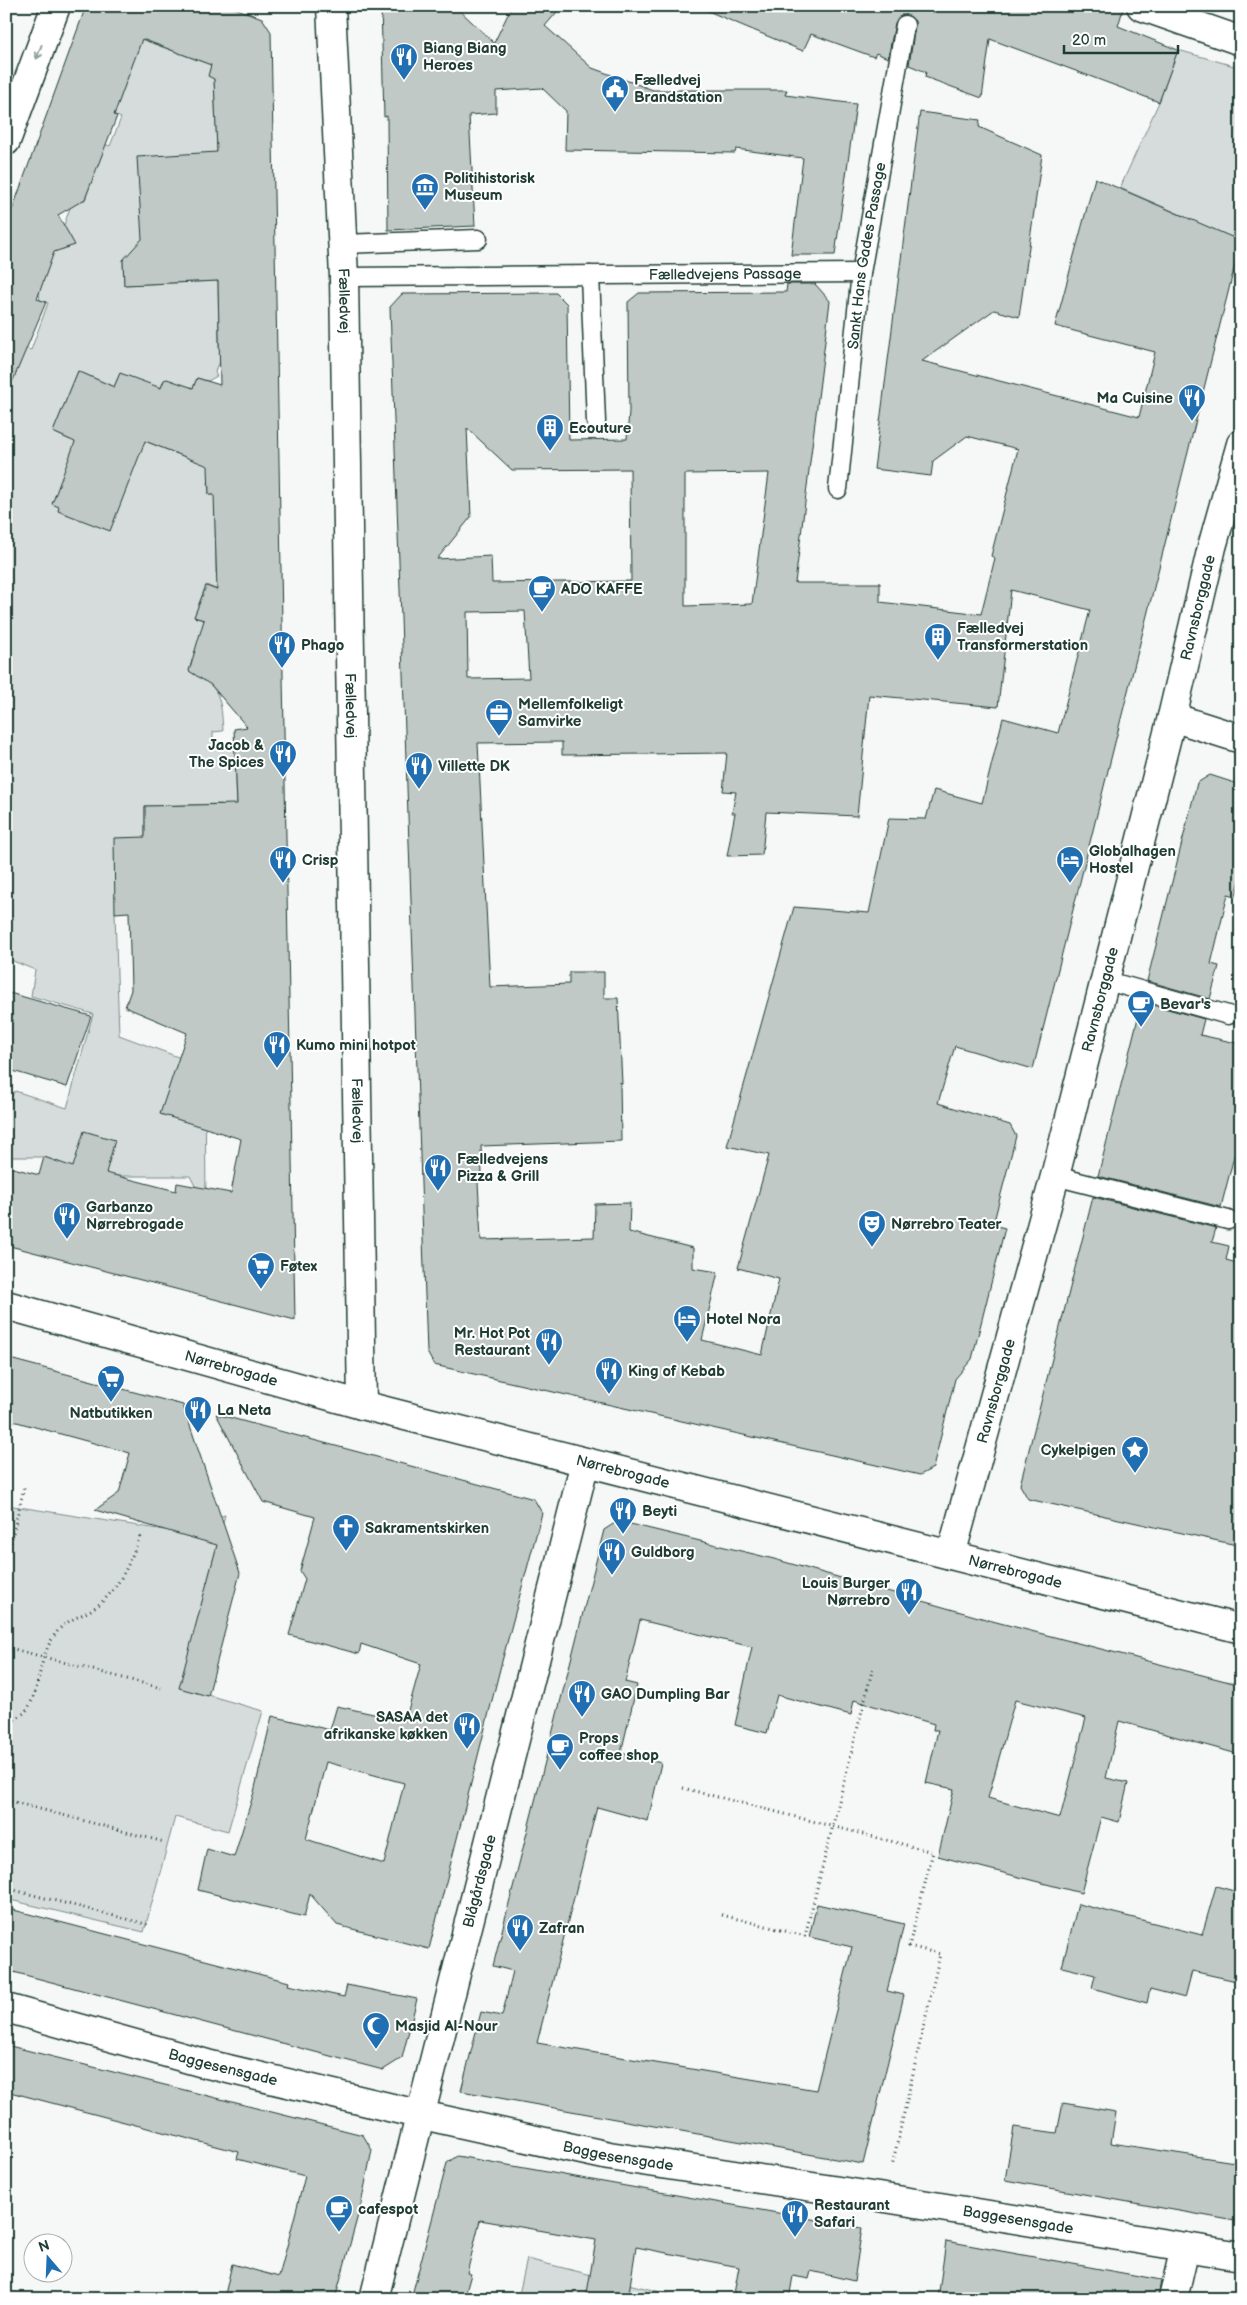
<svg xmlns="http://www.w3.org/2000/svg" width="1247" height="2305" font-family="'Balsamiq Sans',sans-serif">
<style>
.green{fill:#d6dcdb;stroke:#7a8c88}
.building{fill:#c0c9c6;stroke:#1f3d34;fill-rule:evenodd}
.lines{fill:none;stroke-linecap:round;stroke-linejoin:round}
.service-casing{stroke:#1f3d34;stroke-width:21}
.minor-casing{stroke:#1f3d34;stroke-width:31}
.tertiary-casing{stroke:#1f3d34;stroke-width:31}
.path{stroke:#1f3d34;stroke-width:3;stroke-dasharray:1 4;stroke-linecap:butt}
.service{stroke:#fff;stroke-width:18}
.minor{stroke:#fff;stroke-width:28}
.tertiary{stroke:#fff;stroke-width:28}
.oneway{stroke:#8f9e9a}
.labels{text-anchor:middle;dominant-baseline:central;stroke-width:4;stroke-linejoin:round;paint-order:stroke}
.poi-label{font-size:15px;font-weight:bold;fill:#1f3d34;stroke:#fff;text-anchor:start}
.street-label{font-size:15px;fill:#1f3d34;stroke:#fff}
</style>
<rect width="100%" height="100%" fill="#f6f7f7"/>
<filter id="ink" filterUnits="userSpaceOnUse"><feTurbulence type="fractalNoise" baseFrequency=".02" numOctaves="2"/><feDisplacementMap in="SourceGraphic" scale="10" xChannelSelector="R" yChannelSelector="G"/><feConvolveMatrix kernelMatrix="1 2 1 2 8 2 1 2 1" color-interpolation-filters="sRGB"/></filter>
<g filter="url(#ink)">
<!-- green -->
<path class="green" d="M141,39L211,65L214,79L220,218L123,260L124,285L218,281L219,346L226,350L221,363L217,365L215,373L217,376L208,381L197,378L193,388L164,380L155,402L120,373L114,387L78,371L53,432L70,440L80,416L183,456L219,447L208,483L209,495H220L215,514L216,573L260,591L253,604L206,585L194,617L224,627L195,652L189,671C221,685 221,700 223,731L213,732V744H227L228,742L235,747L237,813L221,804L145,806V837L115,913L119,1035L205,1067L206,1207L190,1176H63L61,1163L44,1157H6C6,1136 2,1108 15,1091L67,1108L93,1014L31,996L35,970L8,959L6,963V438L8,436L6,434V361L24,348L31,350L48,303L40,300L39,293L53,250L57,246L63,249L69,247L72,240L63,228L72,202L85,200L104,144L110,146L121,118L114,115Z
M1178,50L1241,68V241L1184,218V216L1120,188L1159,102Z
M7,1505L164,1530L225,1515L180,1687L263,1711L228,1831L175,1817L144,1932L6,1899Z
M527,2259L689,2299H518Z"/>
<!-- building -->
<path class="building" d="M86,6H229L262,18L271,32L295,1320L6,1245V1166L39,1175L44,1157L73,1167L84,1131L115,1140L106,1173L176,1191L177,1183L231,1193L241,1139L160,1114L187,1033L125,1007L131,990L129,912L115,913L114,838L145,837V806L237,804L234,729L247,727L211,685L189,671L204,620L194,617L206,586L217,590L214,495H209L208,466L145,441L110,531L58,511L59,507L52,504L75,442L53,432L78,371L114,387L120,373L161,388L164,380L167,379L193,388L197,378L220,385L218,281L124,285L123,260L142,239L137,157L217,152L214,79L208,76L211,65L142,39L114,115L117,116L85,199L58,215L75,245L54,252L37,299L46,302L6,397V227Z
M381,6H455L494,43L512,6H562L545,26L592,68L653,90H787L785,95L856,104L835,255H791L803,158L736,149L735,153L565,150L566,111L542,88L496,91V113L469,115L475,226L388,230L387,116L384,117Z
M696,6H1124L1118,26L1178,50L1159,102L990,39L982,98L925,77L926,72L909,65L915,26V21L907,15H901L895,23L888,58L876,53L874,57L811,34L803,51Z
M920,112L980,120L979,127L1042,155L1019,317L994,310L922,361L1139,417L1155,352L1055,326L1095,178L1241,241L1033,1069L955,1046L938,1103L1010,1125L1016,1136L993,1225L1005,1228L972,1359L955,1379L933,1468L920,1475L434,1365L427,1352L390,307L402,294L556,293L567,304L569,440L627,439L629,411L628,302L639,293L786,292L787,284H815L830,301L795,583H880V602L981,614L995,558L991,556L1018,449L967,436L933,461L931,476L874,469ZM467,428L512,470L630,469L631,581L492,583L491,556L437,559L471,517ZM769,473L752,604L685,606V474ZM1011,590L1090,610L1058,733L1003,718L982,803L934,790L926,819L889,818L869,913L794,907L727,1146L769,1155L738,1268L779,1279L762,1355L702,1340L718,1272L693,1268V1248L629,1232L630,1203L595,1204L594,1237L481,1240L478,1182L482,1177L481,1146L621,1141L620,1082L622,1084L618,998H604V972H569V984L490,987L478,743L562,742V755L727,753L723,791L736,792L732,813H735L727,856L762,855L766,812L857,816L869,695L998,707ZM525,611L529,678L468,679L467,612Z
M1210,775L1241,785V876L1236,896L1228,894L1211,964L1219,966L1210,999L1147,981L1197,783Z
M6,992L91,1016L67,1087L6,1069Z
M1142,1002L1204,1019L1200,1035L1241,1044V1129L1221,1207L1098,1176Z
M1093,1197L1216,1228L1212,1242L1229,1246L1226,1260L1241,1264V1546L1028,1499L1020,1485Z
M6,1358L183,1405L240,1573L208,1696L179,1688L217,1545L95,1510L119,1493L130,1453L6,1419Z
M216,1414L534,1499L542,1513L501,1665L429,1949L337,1925L310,1894L304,1917L198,1890L207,1849L234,1857L254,1792L272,1716L330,1730L337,1706L405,1721L421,1664L361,1644L359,1654L289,1635L305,1579L300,1571L315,1517L263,1502ZM326,1762L404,1783L384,1864L306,1839Z
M618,1521L774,1559L996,1622L1241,1685V1755L1119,1721L1106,1778L1128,1783L1119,1822L1101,1817L1081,1893L938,1856L954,1789L926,1783L938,1730H933L934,1724L854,1700L851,1715L777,1695L767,1733L735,1725L752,1647L640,1620L625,1682L637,1685L621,1753L661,1763L648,1821L597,1807L537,2043L816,2090L852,1947L809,1937L817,1904L904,1924L887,1991L904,1995L863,2164L461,2091L481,2012L502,2016L513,1971L493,1966L604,1530ZM1015,1700L1086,1718L1060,1818L988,1798Z
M1216,1886L1241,1893V1982L1192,1971L1185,1998L1150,1989L1147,2003L1092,1988L1095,1975L1062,1967L1078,1904L1202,1935Z
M6,1908L289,1982L288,1985L344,1997L347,1985L417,1999L402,2058L383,2070L6,1970Z
M6,2045L363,2135L372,2150L361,2204L335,2299H224L232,2264L279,2277L305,2176L237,2159L239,2152L6,2091Z
M1063,2103L1116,2112L1111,2143L1241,2163V2222L1005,2180L1014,2127L1057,2133Z
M457,2156L862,2228L854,2281L811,2271L809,2279L793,2276L789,2299H733L739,2267L636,2247L628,2299H586L596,2240L480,2220L467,2273L471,2274L464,2299H411L447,2163Z
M946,2241L1161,2280L1158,2299H938Z"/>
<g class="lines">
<defs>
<g id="service">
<path d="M343,244L478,239"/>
<path d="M590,275L596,422"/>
<path id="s1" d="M344,277L861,273"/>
<path id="s2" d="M838,489L861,273L905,25"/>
<path d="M1104,980L1228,1015"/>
<path d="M1055,1176L1228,1220"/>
</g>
<g id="minor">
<path d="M1141,6L1241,41"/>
<path d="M6,141L56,6"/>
<path d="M1172,717L1241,739"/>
<path id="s3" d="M951,1555L1055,1176L1172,717L1212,547L1241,444"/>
<path id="s4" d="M6,2008L207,2064L422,2115L609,2156L885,2198L1241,2256"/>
<path id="s5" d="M374,2299L585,1462"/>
<path d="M1173,2299L1185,2247"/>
</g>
<g id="tertiary">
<path id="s6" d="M331,6L344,277L362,1405"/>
<path id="s7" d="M6,1305L362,1405L1241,1629"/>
</g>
</defs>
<!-- service casing -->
<use href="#service" class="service-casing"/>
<!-- minor casing -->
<use href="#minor" class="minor-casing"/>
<!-- tertiary casing -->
<use href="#tertiary" class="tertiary-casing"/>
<!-- path -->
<path class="path" d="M6,1562L24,1488
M6,1647L161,1688
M6,1725C12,1721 20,1717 25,1712C40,1694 38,1661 52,1639C65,1617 80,1619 97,1606C121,1587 130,1561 141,1534
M683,1788L933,1852L909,1946L940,1954L892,2166
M6,1800L164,1842
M6,1888L150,1925
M722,1915L805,1936L873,1667"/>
<!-- service -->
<use href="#service" class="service"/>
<!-- minor -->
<use href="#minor" class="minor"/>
<!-- tertiary -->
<use href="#tertiary" class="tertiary"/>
</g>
<!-- one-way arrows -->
<defs><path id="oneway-shaft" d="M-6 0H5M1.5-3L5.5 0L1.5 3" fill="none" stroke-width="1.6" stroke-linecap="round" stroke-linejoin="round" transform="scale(1.25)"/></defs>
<use class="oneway" href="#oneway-shaft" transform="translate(39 52) rotate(110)"/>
</g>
<!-- icons -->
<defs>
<symbol id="restaurant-pin" viewBox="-11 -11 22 30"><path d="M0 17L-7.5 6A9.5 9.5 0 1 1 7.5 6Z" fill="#1f6fb2" stroke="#fff"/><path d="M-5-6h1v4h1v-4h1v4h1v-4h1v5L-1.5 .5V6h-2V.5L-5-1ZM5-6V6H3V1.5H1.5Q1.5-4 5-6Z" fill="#fff"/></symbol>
<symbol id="civic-pin" viewBox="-11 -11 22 30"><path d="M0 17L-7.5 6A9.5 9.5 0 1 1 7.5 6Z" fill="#1f6fb2" stroke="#fff"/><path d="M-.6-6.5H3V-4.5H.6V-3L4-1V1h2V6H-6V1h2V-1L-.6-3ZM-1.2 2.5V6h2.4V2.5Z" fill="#fff"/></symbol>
<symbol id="museum-pin" viewBox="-11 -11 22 30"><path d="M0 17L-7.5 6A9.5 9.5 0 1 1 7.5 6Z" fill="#1f6fb2" stroke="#fff"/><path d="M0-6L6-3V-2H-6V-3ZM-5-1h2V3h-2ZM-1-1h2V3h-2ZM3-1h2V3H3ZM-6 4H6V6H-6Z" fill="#fff"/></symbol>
<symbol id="building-pin" viewBox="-11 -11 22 30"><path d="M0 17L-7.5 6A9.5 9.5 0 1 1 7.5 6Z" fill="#1f6fb2" stroke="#fff"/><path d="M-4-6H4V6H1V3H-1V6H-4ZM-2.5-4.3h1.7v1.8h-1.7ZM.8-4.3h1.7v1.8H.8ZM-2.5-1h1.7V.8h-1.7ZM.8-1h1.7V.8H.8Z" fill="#fff"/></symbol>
<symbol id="cafe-pin" viewBox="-11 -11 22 30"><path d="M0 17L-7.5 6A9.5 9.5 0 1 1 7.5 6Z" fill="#1f6fb2" stroke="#fff"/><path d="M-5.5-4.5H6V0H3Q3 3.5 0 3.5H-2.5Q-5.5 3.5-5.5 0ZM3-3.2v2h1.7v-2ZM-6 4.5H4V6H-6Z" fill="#fff"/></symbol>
<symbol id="office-pin" viewBox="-11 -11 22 30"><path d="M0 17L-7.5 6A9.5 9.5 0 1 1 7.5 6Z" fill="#1f6fb2" stroke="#fff"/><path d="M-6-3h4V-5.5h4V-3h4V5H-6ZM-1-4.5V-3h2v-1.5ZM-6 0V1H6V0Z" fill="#fff"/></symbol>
<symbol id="hotel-pin" viewBox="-11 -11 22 30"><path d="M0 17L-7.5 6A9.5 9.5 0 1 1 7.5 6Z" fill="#1f6fb2" stroke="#fff"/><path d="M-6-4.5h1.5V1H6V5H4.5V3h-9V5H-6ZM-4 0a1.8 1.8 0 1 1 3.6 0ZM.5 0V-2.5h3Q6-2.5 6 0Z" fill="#fff"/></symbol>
<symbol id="theatre-pin" viewBox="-11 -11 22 30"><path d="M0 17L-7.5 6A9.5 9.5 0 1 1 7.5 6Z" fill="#1f6fb2" stroke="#fff"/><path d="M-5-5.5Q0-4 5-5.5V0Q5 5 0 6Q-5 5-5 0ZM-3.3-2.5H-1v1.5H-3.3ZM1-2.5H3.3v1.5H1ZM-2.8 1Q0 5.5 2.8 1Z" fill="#fff"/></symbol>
<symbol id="supermarket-pin" viewBox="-11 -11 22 30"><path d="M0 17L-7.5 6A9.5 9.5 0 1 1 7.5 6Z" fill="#1f6fb2" stroke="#fff"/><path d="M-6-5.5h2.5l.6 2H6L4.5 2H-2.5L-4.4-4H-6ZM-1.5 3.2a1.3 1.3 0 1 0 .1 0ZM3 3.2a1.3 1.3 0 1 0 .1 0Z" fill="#fff"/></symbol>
<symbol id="sight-pin" viewBox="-11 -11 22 30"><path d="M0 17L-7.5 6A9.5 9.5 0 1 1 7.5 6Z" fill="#1f6fb2" stroke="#fff"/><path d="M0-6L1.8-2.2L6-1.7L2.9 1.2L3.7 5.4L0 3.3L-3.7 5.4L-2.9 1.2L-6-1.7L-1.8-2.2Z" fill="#fff"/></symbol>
<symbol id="church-pin" viewBox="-11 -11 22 30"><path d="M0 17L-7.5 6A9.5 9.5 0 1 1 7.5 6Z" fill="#1f6fb2" stroke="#fff"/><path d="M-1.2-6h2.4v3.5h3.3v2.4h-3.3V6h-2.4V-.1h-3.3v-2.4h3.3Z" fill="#fff"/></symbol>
<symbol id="mosque-pin" viewBox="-11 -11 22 30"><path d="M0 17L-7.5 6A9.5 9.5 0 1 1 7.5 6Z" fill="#1f6fb2" stroke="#fff"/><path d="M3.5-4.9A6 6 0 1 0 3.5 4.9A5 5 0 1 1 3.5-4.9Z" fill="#fff"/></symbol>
</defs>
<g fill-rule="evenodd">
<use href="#restaurant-pin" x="388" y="41" width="32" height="43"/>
<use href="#civic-pin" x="599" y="73" width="32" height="43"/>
<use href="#museum-pin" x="409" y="171" width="32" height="43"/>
<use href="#restaurant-pin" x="1176" y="382" width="32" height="43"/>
<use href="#building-pin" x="534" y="412" width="32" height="43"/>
<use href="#cafe-pin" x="526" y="573" width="32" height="43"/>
<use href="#building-pin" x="922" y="621" width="32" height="43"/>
<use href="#restaurant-pin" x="266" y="629" width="32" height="43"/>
<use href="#office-pin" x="483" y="697" width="32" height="43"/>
<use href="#restaurant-pin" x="267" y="738" width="32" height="43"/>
<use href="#restaurant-pin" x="403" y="750" width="32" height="43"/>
<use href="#restaurant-pin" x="267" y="844" width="32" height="43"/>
<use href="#hotel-pin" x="1054" y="844" width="32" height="43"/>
<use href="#cafe-pin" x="1125" y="988" width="32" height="43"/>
<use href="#restaurant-pin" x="261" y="1029" width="32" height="43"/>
<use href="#restaurant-pin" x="422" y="1152" width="32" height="43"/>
<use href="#restaurant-pin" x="51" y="1200" width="32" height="43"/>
<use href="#theatre-pin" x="856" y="1208" width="32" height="43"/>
<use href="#supermarket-pin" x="245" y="1250" width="32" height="43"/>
<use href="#hotel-pin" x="671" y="1303" width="32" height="43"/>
<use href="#restaurant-pin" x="533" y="1326" width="32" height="43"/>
<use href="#restaurant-pin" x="593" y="1355" width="32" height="43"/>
<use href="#supermarket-pin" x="95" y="1363" width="32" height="43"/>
<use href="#restaurant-pin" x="182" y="1394" width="32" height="43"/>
<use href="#sight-pin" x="1119" y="1434" width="32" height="43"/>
<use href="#restaurant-pin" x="607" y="1495" width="32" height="43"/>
<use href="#church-pin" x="330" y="1512" width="32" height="43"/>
<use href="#restaurant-pin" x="596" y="1536" width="32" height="43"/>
<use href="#restaurant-pin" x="893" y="1576" width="32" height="43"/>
<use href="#restaurant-pin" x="566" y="1678" width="32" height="43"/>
<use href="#restaurant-pin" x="451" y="1710" width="32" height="43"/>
<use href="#cafe-pin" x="544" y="1731" width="32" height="43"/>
<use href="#restaurant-pin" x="504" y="1912" width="32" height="43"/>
<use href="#mosque-pin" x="360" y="2010" width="32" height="43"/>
<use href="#cafe-pin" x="323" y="2193" width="32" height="43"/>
<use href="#restaurant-pin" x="779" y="2198" width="32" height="43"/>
</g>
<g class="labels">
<!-- poi labels -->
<g class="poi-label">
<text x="423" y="48">Biang Biang<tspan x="423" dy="17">Heroes</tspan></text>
<text x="634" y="80">Fælledvej<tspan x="634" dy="17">Brandstation</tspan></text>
<text x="444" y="178">Politihistorisk<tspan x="444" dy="17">Museum</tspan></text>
<text x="1173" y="398" text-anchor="end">Ma Cuisine</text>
<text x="569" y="428">Ecouture</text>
<text x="561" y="589">ADO KAFFE</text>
<text x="957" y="628">Fælledvej<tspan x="957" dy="17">Transformerstation</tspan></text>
<text x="301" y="645">Phago</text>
<text x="518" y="704">Mellemfolkeligt<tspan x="518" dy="17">Samvirke</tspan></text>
<text x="264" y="745" text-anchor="end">Jacob &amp;<tspan x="264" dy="17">The Spices</tspan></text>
<text x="438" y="766">Villette DK</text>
<text x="1089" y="851">Globalhagen<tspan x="1089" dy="17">Hostel</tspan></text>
<text x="302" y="860">Crisp</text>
<text x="1160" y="1004">Bevar's</text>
<text x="296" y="1045">Kumo mini hotpot</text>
<text x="457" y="1159">Fælledvejens<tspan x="457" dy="17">Pizza &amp; Grill</tspan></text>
<text x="86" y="1207">Garbanzo<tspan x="86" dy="17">Nørrebrogade</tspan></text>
<text x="891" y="1224">Nørrebro Teater</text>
<text x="280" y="1266">Føtex</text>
<text x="706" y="1319">Hotel Nora</text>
<text x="530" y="1333" text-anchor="end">Mr. Hot Pot<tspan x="530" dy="17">Restaurant</tspan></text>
<text x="628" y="1371">King of Kebab</text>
<text x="217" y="1410">La Neta</text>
<text x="111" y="1413" text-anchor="middle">Natbutikken</text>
<text x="1116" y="1450" text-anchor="end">Cykelpigen</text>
<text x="642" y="1511">Beyti</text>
<text x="365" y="1528">Sakramentskirken</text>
<text x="631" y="1552">Guldborg</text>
<text x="890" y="1583" text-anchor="end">Louis Burger<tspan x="890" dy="17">Nørrebro</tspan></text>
<text x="601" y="1694">GAO Dumpling Bar</text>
<text x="448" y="1717" text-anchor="end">SASAA det<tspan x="448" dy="17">afrikanske køkken</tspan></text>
<text x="579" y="1738">Props<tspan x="579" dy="17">coffee shop</tspan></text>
<text x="539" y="1928">Zafran</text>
<text x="395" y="2026">Masjid Al-Nour</text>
<text x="814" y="2205">Restaurant<tspan x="814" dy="17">Safari</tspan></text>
<text x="358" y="2209">cafespot</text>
</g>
<!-- street labels -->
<g class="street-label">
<text stroke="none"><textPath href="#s2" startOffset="235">Sankt Hans Gades Passage</textPath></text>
<text stroke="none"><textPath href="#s1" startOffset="381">Fælledvejens Passage</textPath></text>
<text stroke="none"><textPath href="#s6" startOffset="295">Fælledvej</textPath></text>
<text stroke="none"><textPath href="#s3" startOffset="979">Ravnsborggade</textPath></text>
<text stroke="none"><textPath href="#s6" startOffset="700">Fælledvej</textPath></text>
<text stroke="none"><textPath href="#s3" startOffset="575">Ravnsborggade</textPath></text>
<text stroke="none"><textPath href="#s6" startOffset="1105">Fælledvej</textPath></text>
<text stroke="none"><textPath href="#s7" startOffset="234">Nørrebrogade</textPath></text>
<text stroke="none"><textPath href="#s3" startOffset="170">Ravnsborggade</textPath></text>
<text stroke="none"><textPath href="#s7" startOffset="639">Nørrebrogade</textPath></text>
<text stroke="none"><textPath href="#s7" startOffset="1044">Nørrebrogade</textPath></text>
<text stroke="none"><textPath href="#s5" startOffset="431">Blågårdsgade</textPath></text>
<text stroke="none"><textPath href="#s4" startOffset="225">Baggesensgade</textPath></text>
<text stroke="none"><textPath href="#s4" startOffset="630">Baggesensgade</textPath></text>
<text stroke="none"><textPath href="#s4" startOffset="1035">Baggesensgade</textPath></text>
</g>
</g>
<!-- margin -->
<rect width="1247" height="2305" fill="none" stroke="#fff" stroke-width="25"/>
<rect x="12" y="12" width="1222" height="2280" fill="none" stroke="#1f3d34" stroke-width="2" filter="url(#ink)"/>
<!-- north arrow -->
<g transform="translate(48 2258) rotate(341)"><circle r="24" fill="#ffffff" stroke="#a5b1ae"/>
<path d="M0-4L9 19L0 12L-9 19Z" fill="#1f6fb2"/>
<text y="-8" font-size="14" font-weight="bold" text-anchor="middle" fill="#1f3d34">N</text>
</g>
<!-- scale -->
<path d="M1064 45v8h114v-8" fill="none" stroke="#1f3d34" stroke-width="2.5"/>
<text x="1072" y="45" font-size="15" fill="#1f3d34" stroke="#ffffff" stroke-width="4" paint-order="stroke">20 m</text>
</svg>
